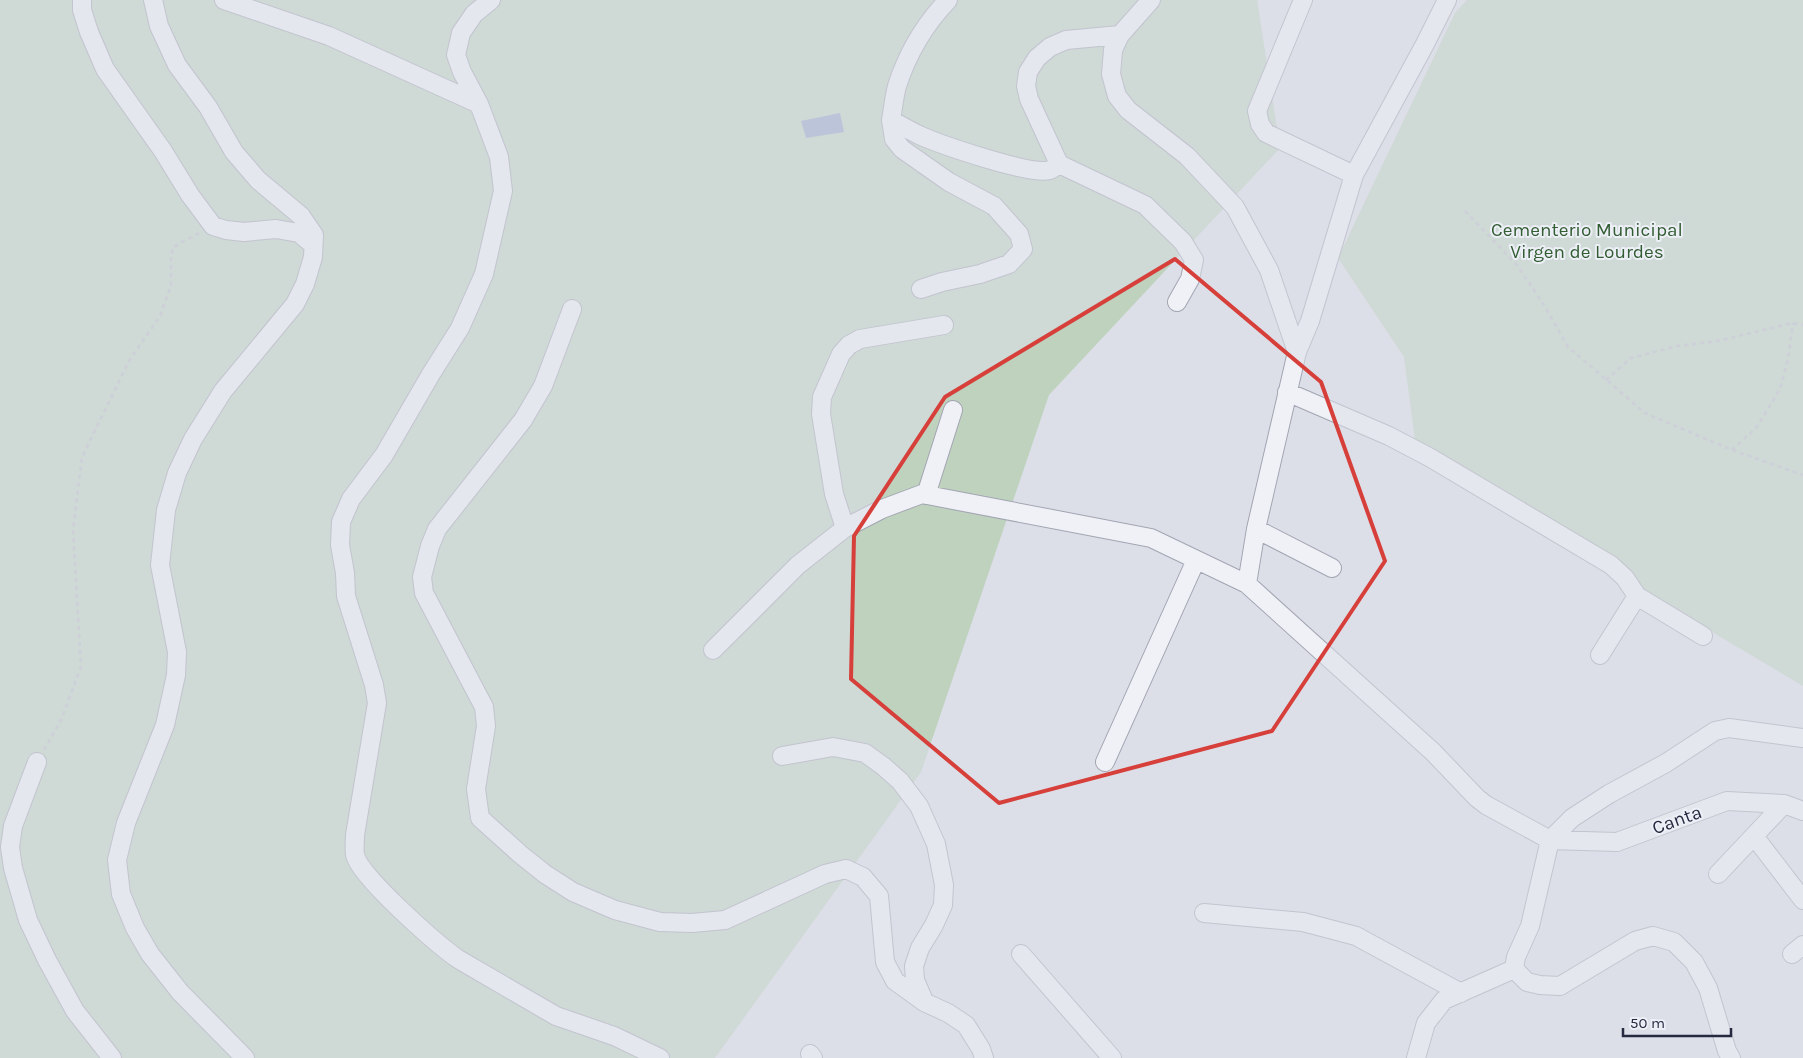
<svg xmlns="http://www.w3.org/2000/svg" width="1803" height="1058" font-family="Karla,sans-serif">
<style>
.green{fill:#bfd2be}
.water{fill:#96a5cb}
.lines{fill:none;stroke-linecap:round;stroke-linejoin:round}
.minor-casing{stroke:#a2a5b2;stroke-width:20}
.path{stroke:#bbbdc7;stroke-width:2.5;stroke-dasharray:4 4;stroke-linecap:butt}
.minor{stroke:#f0f1f6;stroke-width:18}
.marked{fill:none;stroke:#d63f3a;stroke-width:4;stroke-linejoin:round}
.labels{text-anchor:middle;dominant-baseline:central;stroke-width:4;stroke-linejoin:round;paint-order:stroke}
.park-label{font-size:19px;fill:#325c32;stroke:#edeff6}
.street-label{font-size:19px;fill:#262a40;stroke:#edeff6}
</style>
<rect width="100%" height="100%" fill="#dddfe8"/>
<!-- green -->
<path class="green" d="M0,0H1257L1280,148L1049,395L921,772L715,1058H0Z
M1467,0H1803V686L1475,491L1418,462L1404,357L1338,258L1455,13Z"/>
<!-- water -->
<path class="water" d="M840,113L844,132L806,138L801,121Z"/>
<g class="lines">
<defs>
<path id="minor" d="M82,0V10L89,32L105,69L163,151L190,195L213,226L226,230L244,232L276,229L299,233L313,245
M153,0L159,26L177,65L208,107L234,152L258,180L301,216L314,235L313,257L305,284L295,304L223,391L193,439L177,473L166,510L160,565L177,652L176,675L165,725L126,823L117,860L121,894L135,928L150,954L180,992L245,1058
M224,0L329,36L479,104
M491,0L474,14L461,33L456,55L462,72L479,104L499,157L503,191L484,274L460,328L431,374L384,455L351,499L341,522L340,545L345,573L346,596L374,685L377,703L355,835C355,841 354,849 355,855C359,876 438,945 458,959L556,1016L614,1036L660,1058
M948,0C925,24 907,55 897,86C894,97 893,109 891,120C900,125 909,130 919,135C939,144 1031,176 1050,170C1053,169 1056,166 1059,164L1029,99L1026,86L1028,72L1037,58L1050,47L1066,40L1120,35
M1151,0L1120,35L1113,50L1111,74L1117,96L1128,110L1187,156L1235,207L1269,270L1297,352L1256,529L1247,584
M1303,0L1257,111L1260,124L1266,133L1354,175
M891,120L894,139L902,149L949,182L994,206L1019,234L1023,249L1009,264L980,274L942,282L921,289
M1059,164L1145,205L1183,242L1194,260L1190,279L1177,302
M572,309L543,386L523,420L437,529L430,546L422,577L424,593L484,707L486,726L476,789L480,818L520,854L545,874L573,892L615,910L660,922L692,923L725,920L825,874L846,869L863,877L879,896L885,962L895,981L924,1002L948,1013L966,1025L981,1049L984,1058
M1297,352L1310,321L1354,175L1425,44L1447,0
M1287,392L1389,436L1429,457L1611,565L1625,578L1637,596L1703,636
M926,495L953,410
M845,528L834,494L821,414L822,397L841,354L849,345L860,339L944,325
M1256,529L1332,568
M713,650L798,565L845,528L882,509L922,494L1151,538L1247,584L1433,752L1477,798L1486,805L1550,840L1617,842L1727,801L1784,804L1803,811
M1600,655L1637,596
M782,756L833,747L865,753L883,766L900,781L919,806L936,844L944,885L943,905L934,925L920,948L914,966L915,980L924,1001
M37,762L13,826L10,847L13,868L28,920L47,960L75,1011L112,1058
M1105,762L1196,560
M1754,836L1803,900
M1718,874L1784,804
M1204,913L1303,922L1356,936L1461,993
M1021,954L1112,1058
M1792,954L1803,945
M810,1054L813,1058
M1416,1058L1426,1023L1444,1000L1514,969
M1731,1058L1727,1051L1708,988L1694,962L1674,942L1653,936L1635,941L1560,986L1540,985L1527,982L1514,969L1516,957L1530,926L1550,840L1572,818L1609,794L1666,763L1715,731L1729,728L1803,738"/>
</defs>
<!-- minor casing -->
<use href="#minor" class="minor-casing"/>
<!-- path -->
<path class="path" d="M1465,211L1517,265L1544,305L1568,347L1645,413L1732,450L1803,475
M1606,380L1631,358L1678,346L1717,341L1793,323L1803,325
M1732,450L1756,428L1780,389L1788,359L1793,323
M44,750L61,720L81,667L73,530L82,457L129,361L160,316L171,285V258L173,247L199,233"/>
<!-- minor -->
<use href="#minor" class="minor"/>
</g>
<!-- marked area -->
<path d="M0 0H1803V1058H0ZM1175,259L1321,382L1385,561L1272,731L999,803L851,679L854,536L945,397Z" fill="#dddfe8" fill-opacity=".55" fill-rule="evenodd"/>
<path class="marked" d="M1175,259L1321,382L1385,561L1272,731L999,803L851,679L854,536L945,397Z"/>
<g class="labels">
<!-- park labels -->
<g class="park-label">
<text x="1587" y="230">Cementerio Municipal<tspan x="1587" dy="22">Virgen de Lourdes</tspan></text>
</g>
<!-- street labels -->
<g class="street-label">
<text transform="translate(1677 820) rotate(-20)">Canta</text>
</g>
</g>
<!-- scale -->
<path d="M1623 1028v8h108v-8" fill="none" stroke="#262a40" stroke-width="2.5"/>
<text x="1630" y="1028" font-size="15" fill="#262a40" stroke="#edeff6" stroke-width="4" paint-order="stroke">50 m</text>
</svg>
